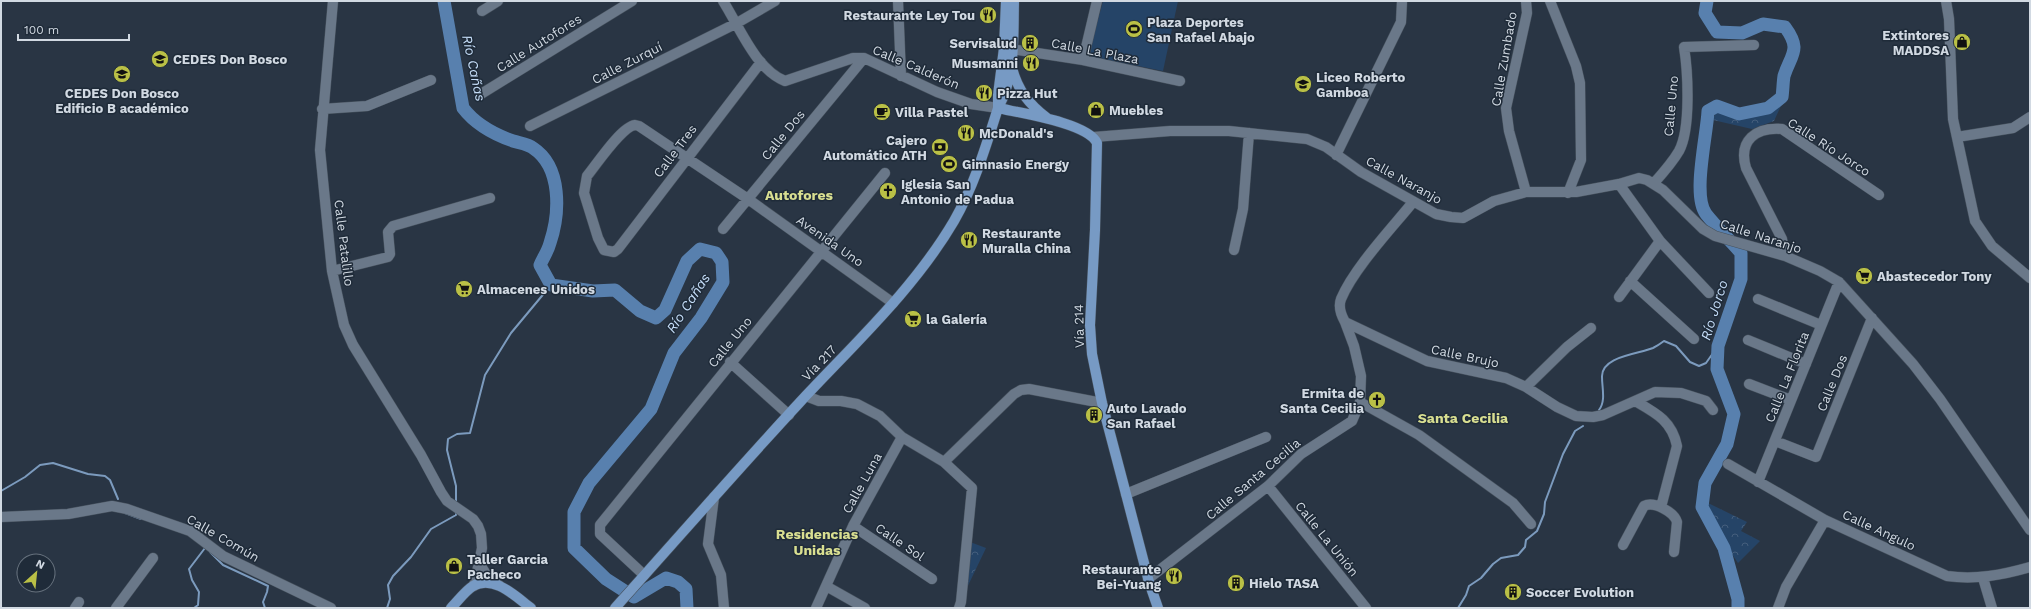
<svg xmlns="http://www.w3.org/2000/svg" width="2031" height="609" font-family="'Work Sans',sans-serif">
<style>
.forest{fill:url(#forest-crowns)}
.pitch{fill:#254467}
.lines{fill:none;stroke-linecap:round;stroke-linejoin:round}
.stream{stroke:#7c9bbe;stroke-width:2}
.river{stroke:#5880ae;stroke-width:13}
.minor-casing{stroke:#47525e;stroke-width:11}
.major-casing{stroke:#47525e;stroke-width:11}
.minor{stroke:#6a7889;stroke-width:10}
.major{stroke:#779ac4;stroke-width:10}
.labels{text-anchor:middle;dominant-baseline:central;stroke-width:3;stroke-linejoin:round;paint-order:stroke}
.poi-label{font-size:13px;font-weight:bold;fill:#d1d9e2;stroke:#1f2b39;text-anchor:start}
.street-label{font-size:13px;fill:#d1d9e2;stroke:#1f2b39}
.water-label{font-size:14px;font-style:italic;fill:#c5ddf8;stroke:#1f2b39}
.neighbourhood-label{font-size:14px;font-weight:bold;fill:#d9df91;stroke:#1f2b39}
</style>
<defs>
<pattern id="forest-crowns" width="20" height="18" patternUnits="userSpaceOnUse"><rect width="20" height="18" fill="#254467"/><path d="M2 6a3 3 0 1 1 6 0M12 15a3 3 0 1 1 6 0" fill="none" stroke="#445e7c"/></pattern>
</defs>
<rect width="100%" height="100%" fill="#293544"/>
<!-- forest -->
<path class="forest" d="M1784,99L1774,121L1752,129L1713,120L1716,111L1719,110L1739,118L1770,110Z
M1708,503L1747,522L1741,531L1760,541L1738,563L1723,541L1706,508Z
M970,542L986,548L963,596Z"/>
<!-- pitch -->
<path class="pitch" d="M1103,1H1178L1163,71L1088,56Z"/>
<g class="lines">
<!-- stream -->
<path class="stream" d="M1599,410C1606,401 1602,388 1602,377C1601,356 1639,354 1653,348C1657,346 1660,344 1664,341L1676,346L1690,362L1699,366L1706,363L1718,346
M1,491L25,477L40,465L53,463L88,474L105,476L110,480L118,499
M456,503V486L447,450L448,439L457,434L470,433L485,375L511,333L551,285
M125,513L141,519
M210,552L223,565L268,586L267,592L263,602L265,608
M152,608H181
M194,608L198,605L199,592L192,580L189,569L205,548
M387,608L390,599L388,585L393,576L411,557L431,529L456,515V512
M1458,608L1466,595L1469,586L1481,578L1493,564L1501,558L1518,555L1525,547L1526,540L1537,531L1544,514L1545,502L1563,454L1575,431L1583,426"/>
<!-- river -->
<path class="river" d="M444,1L463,108C476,125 493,134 513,141C519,143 528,144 533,148C562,167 560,213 550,243C548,251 543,258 540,265L551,285L593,291L615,290L640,311L656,318L665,310L687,261L700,249L716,253L722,262L723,282L701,318L674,353L651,409L589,483L574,512V548L606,579L634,597L666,578L678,582L686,589L687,608
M1707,1L1705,13L1717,32L1742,33L1763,24L1785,27C1802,50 1791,54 1784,76C1783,82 1783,90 1782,97L1768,108L1739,114L1717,106L1708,111C1707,135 1692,196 1706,214C1717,228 1730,240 1741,253V279L1718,346L1717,369L1734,414L1727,444L1705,483L1702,507L1724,548L1738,599V608"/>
<defs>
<path id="minor" d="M333,1L320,150L332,271L344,325L353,345L421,455L441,492L447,501L473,519L478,526L481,534L482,548L474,586
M723,1C739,26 756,70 785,81L853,58H864L937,92L971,104L998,108
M898,1L901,76
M1526,1L1527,13L1506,108L1509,131L1526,192
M1550,1L1576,66L1580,83L1581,160L1568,193
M1946,1L1949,19L1953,119L1975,221L1992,246L2030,278
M482,11L498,1
M1005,48L1083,60L1180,81
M1083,60L1097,1
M761,62L618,249L614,252L604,250L598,238L584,193L587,176C597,164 621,127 635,125L639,126L748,199L893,303
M481,94L632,1
M322,109L367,106L431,80
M530,126L737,23L775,1
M1094,137L1170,131H1229L1307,139L1326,147L1361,172L1436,214L1451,217L1463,218L1494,201L1526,192H1576L1619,184L1639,178L1647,180L1663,190L1703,229L1715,236L1785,256L1820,271L1839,282L1913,364L1940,399L2030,530
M1957,137L2013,128L2030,117
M1336,155L1401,22L1402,1
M1654,183C1663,173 1672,163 1679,151C1691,129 1688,72 1684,47L1754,45
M1619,184L1660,241L1709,293
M1413,202C1392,228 1354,268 1341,299C1338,307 1341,315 1345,322L1427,361L1506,378L1526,387L1557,407L1576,416L1593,417L1603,415L1655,392L1681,393L1706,401L1713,410
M723,229L864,58
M1234,250L1243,209L1249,133
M1785,256L1782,239L1746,168C1738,140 1756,127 1782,129L1879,195
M332,271L388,257L390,254L388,232L393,226L490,198
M1630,281L1694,339
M1619,297L1660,241
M1758,299L1821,325
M1748,340L1806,364
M730,362L789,415
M1749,384L1791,400
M1526,387L1567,347L1591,328
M806,396L819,401H841L857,404L880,416L902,437L944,462L972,488L961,602L959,608
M1635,401C1656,413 1672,421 1677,446L1661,507
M1360,402L1419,435L1513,503L1531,524
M1775,441L1816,457L1872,318
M944,462L1014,394L1021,390L1029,389L1102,403
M1728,464L1825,520L1947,576C1976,580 2002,575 2030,567
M1758,482L1839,282
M1268,486L1366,608
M1126,494L1266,437
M714,497L708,544L721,575L724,608
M1,517L68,514L112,506L127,509L190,531L223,556L331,608
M853,526L932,579
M1623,545L1644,506C1654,501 1674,512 1677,522L1674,552
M479,563L486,574L499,585
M644,575L600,534V525L885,173
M1983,578L1992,608
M1148,579L1268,486L1301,454L1352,421L1360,402L1361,376L1354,346L1345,322
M826,586L865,608
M75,608L79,602
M116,608L153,558
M816,608L853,526L902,437
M1778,608L1786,587L1825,520"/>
<path id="major" d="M1012,68C1018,91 1029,104 1047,118
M998,108C1020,113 1088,123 1097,143L1095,230L1090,325L1092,354L1102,403L1126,494L1149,582L1158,608
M998,108V95L1004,48L1006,1
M451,608C458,601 465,591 473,586C494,574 516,597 531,608
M615,608C677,539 738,469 801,401C854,344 914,289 954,221C974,186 986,146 998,108C1016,76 1013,36 1014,1"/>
</defs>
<!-- minor casing -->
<use href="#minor" class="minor-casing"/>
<!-- major casing -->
<use href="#major" class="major-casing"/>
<!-- minor -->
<use href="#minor" class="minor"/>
<!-- major -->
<use href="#major" class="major"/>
</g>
<!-- icons -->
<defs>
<symbol id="restaurant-disc" viewBox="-11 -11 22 22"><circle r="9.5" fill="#bac046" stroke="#1f2b39"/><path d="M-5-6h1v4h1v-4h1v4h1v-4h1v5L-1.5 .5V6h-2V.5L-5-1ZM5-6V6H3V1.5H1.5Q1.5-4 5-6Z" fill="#111"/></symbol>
<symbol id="stadium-disc" viewBox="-11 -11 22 22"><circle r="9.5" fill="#bac046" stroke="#1f2b39"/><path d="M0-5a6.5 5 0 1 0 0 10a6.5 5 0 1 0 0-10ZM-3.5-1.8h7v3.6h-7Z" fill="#111"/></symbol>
<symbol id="shop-disc" viewBox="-11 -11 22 22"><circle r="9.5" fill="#bac046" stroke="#1f2b39"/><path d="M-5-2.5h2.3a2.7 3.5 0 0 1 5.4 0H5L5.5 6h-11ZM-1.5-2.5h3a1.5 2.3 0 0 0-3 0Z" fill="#111"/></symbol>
<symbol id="building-disc" viewBox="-11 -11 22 22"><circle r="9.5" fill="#bac046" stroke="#1f2b39"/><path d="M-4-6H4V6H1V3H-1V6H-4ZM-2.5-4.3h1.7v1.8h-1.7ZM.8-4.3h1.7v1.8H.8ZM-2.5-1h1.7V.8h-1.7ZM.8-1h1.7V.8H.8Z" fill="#111"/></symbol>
<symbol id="university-disc" viewBox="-11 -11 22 22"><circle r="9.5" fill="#bac046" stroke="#1f2b39"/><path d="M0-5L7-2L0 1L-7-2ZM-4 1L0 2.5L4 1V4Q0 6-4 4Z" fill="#111"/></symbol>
<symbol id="school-disc" viewBox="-11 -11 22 22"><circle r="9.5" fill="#bac046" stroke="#1f2b39"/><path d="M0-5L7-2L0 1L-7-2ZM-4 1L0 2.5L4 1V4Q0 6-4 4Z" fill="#111"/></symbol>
<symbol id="cafe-disc" viewBox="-11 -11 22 22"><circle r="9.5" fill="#bac046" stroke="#1f2b39"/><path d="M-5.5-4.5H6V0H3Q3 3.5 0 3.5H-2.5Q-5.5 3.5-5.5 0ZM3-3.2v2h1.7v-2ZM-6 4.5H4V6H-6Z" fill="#111"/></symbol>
<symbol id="bank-disc" viewBox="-11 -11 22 22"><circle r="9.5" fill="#bac046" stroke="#1f2b39"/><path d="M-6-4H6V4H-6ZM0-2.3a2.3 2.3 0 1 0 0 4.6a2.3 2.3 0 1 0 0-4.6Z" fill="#111"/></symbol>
<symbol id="church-disc" viewBox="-11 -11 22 22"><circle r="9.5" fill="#bac046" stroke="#1f2b39"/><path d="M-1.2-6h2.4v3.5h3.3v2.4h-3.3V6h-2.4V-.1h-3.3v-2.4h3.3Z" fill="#111"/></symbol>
<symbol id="supermarket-disc" viewBox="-11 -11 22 22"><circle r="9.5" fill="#bac046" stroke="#1f2b39"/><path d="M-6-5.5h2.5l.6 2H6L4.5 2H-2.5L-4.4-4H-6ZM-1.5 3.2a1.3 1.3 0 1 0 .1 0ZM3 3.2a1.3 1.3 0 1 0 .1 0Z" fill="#111"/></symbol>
</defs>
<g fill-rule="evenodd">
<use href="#restaurant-disc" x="978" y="5" width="20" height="20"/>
<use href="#stadium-disc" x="1124" y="19" width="20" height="20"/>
<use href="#shop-disc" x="1952" y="32" width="20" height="20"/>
<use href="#building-disc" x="1020" y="33" width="20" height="20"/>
<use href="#university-disc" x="150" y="49" width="20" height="20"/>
<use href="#restaurant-disc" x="1021" y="53" width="20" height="20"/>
<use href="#school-disc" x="112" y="64" width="20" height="20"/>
<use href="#school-disc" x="1293" y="74" width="20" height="20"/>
<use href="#restaurant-disc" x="974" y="83" width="20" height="20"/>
<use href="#shop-disc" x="1086" y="100" width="20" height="20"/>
<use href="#cafe-disc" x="872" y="102" width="20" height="20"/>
<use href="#restaurant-disc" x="956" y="123" width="20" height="20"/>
<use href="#bank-disc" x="930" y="137" width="20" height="20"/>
<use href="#stadium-disc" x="939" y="154" width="20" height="20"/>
<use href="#church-disc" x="878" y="181" width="20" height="20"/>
<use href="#restaurant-disc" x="959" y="230" width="20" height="20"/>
<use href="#supermarket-disc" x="1854" y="266" width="20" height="20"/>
<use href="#supermarket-disc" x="454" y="279" width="20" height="20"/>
<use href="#supermarket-disc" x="903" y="309" width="20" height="20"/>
<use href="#church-disc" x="1367" y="390" width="20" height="20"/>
<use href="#building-disc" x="1084" y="405" width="20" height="20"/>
<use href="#shop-disc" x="444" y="556" width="20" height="20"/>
<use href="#restaurant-disc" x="1164" y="566" width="20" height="20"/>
<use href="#building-disc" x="1226" y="573" width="20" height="20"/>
<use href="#building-disc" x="1503" y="582" width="20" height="20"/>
</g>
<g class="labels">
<!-- poi labels -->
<g class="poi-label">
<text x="975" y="15" text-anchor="end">Restaurante Ley Tou</text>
<text x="1147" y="22">Plaza Deportes<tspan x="1147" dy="15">San Rafael Abajo</tspan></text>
<text x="1949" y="35" text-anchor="end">Extintores<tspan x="1949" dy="15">MADDSA</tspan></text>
<text x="1017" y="43" text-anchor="end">Servisalud</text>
<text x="173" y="59">CEDES Don Bosco</text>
<text x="1018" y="63" text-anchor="end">Musmanni</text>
<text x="1316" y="77">Liceo Roberto<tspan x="1316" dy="15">Gamboa</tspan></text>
<text x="122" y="93" text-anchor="middle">CEDES Don Bosco<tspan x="122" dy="15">Edificio B académico</tspan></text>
<text x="997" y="93">Pizza Hut</text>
<text x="1109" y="110">Muebles</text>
<text x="895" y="112">Villa Pastel</text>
<text x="979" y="133">McDonald's</text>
<text x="927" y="140" text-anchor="end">Cajero<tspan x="927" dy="15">Automático ATH</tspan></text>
<text x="962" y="164">Gimnasio Energy</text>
<text x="901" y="184">Iglesia San<tspan x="901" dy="15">Antonio de Padua</tspan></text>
<text x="982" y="233">Restaurante<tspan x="982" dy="15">Muralla China</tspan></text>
<text x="1877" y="276">Abastecedor Tony</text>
<text x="477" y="289">Almacenes Unidos</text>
<text x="926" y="319">la Galería</text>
<text x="1364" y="393" text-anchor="end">Ermita de<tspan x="1364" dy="15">Santa Cecilia</tspan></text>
<text x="1107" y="408">Auto Lavado<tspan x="1107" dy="15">San Rafael</tspan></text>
<text x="467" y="559">Taller Garcia<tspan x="467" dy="15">Pacheco</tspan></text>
<text x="1161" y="569" text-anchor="end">Restaurante<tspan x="1161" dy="15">Bei-Yuang</tspan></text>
<text x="1249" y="583">Hielo TASA</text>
<text x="1526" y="592">Soccer Evolution</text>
</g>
<!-- street labels -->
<g class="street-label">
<text transform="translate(539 43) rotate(-32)">Calle Autofores</text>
<text transform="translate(1095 51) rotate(11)">Calle La Plaza</text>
<text transform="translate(1504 59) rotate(-80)">Calle Zumbado</text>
<text transform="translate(627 63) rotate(-27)">Calle Zurquí</text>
<text transform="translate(916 67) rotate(23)">Calle Calderón</text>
<text transform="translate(1671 106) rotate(-85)">Calle Uno</text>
<text transform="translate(783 135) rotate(-51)">Calle Dos</text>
<text transform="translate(1829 147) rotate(33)">Calle Río Jorco</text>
<text transform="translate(675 151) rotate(-53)">Calle Tres</text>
<text transform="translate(1404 180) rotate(29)">Calle Naranjo</text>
<text transform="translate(1761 236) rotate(18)">Calle Naranjo</text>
<text transform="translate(830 241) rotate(35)">Avenida Uno</text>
<text transform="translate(344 243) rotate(83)">Calle Patalillo</text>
<text transform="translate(1079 326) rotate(-91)">Vía 214</text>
<text transform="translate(730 342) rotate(-51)">Calle Uno</text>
<text transform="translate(1465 356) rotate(12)">Calle Brujo</text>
<text transform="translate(819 363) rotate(-46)">Vía 217</text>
<text transform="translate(1787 377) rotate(-68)">Calle La Florita</text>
<text transform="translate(1832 383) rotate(-68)">Calle Dos</text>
<text transform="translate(1253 479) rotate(-40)">Calle Santa Cecilia</text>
<text transform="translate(862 483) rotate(-61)">Calle Luna</text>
<text transform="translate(1879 530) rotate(25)">Calle Angulo</text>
<text transform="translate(223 538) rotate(30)">Calle Común</text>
<text transform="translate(1327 539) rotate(51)">Calle La Unión</text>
<text transform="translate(900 542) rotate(34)">Calle Sol</text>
</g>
<!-- water labels -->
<g class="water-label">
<text transform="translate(474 68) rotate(78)">Río Cañas</text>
<text transform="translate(688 303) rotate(-57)">Río Cañas</text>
<text transform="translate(1714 310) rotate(-73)">Río Jorco</text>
</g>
<!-- neighbourhood labels -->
<g class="neighbourhood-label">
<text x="799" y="195">Autofores</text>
<text x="1463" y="418">Santa Cecilia</text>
<text x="817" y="534">Residencias<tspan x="817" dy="16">Unidas</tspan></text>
</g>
</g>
<!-- border -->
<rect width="2031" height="609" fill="none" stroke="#d1d9e2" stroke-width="4"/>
<!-- north arrow -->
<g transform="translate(36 573) rotate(27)"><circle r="19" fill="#1f2b39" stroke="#66717d"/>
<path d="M0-3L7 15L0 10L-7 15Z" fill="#bac046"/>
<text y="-6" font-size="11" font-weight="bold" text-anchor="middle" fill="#d1d9e2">N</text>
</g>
<!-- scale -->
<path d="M18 34v6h111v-6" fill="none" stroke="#d1d9e2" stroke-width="2"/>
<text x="24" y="34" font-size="12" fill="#d1d9e2" stroke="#1f2b39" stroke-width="3" paint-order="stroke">100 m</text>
</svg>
